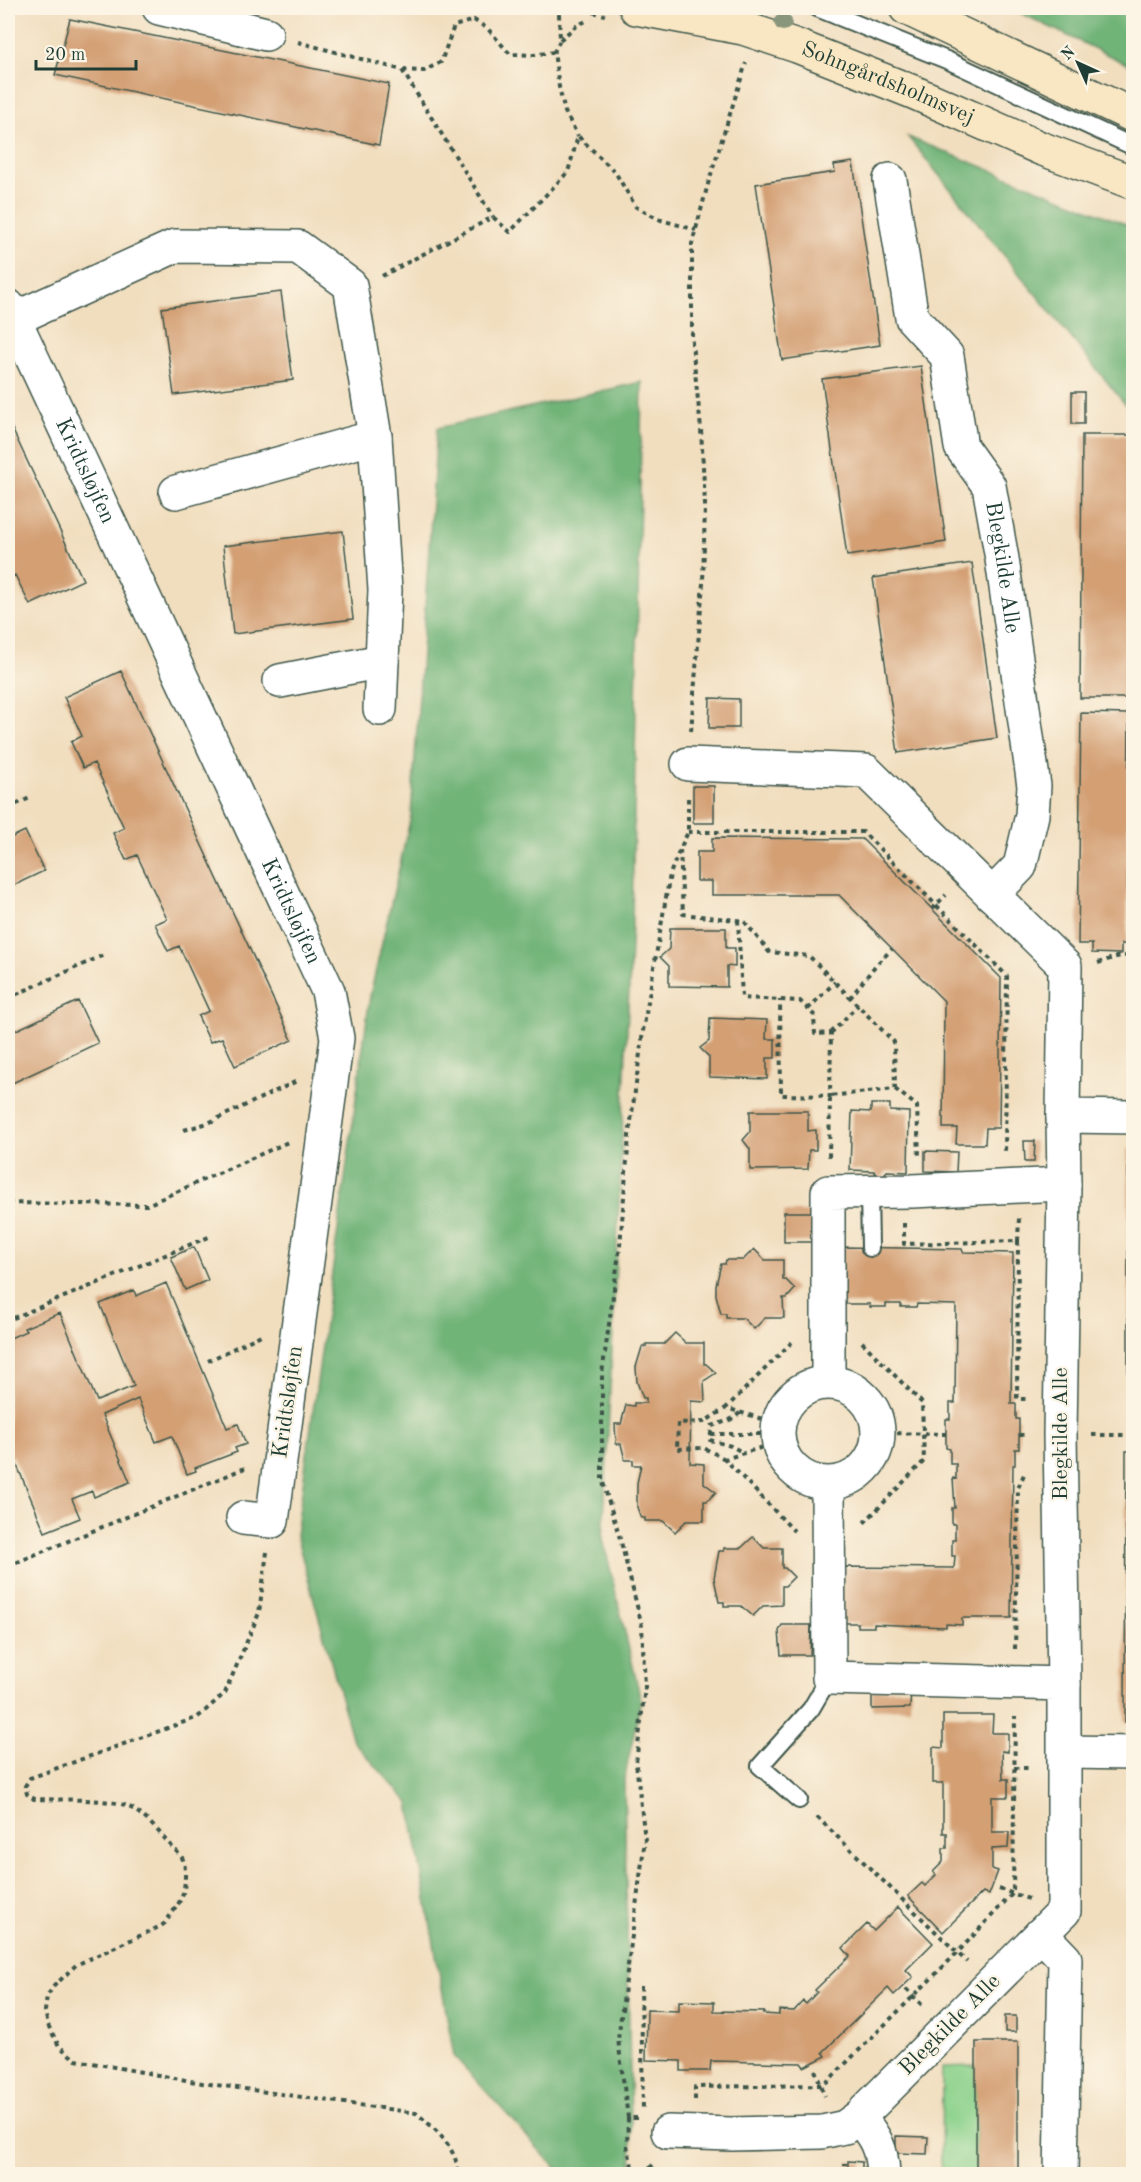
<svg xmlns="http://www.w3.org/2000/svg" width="1141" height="2182" font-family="'Old Standard TT',serif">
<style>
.green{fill:#8cd28c;stroke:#568860;stroke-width:1.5}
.forest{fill:#71b478;stroke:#487856;stroke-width:1.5}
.building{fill:#d39f73}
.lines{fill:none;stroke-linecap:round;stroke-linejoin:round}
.lane-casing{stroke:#3e5549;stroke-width:20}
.street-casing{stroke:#3e5549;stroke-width:36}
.secondary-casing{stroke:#3e5549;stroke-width:36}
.path{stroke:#3e5549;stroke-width:4;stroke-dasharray:4.5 4.5;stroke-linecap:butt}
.lane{stroke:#fff;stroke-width:16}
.street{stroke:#fff;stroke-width:33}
.secondary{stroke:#f9e7c3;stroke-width:33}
.tree{fill:#8a967c}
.labels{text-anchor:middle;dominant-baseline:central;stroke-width:4.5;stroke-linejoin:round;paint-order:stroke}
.street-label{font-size:22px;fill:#1f3d34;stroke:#fcf5e5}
</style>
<rect width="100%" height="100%" fill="#fcf5e5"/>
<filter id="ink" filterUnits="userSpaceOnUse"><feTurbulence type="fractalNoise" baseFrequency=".0167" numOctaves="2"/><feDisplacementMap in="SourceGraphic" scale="12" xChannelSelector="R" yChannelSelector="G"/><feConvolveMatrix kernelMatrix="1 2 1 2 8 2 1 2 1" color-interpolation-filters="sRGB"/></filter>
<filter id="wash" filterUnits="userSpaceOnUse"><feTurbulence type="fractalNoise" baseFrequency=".008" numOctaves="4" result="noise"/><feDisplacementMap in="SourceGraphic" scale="24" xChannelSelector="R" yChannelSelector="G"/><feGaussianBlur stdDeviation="1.35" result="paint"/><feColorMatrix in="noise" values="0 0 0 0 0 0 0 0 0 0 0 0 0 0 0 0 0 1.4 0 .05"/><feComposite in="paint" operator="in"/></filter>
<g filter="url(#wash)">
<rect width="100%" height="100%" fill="#f1debf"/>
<!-- green -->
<path class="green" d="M976,2066V2174H941L942,2067Z"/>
<!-- forest -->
<path class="forest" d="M1010,8H1121L1133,12V67Z
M908,137L1133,227V414Z
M642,382L632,925L603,1539L641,1700L624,1780L632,2174H561L454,2056L409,1803L353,1741L296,1535L370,996L411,816L437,428Z"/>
<g id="blocks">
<!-- building -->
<path class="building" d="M70,19L389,84L379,145L55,75Z
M853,162L880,345L782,360L756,184L835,172L834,165Z
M281,292L293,380L174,395L162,308Z
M921,366L946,542L847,556L822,379Z
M1072,392H1084V424H1072Z
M8,420L83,580L30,605L15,575L8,579Z
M1082,435H1131L1129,698H1080Z
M343,531L353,619L233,634L223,546Z
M972,563L997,738L898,753L873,578Z
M121,671L292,1040L235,1066L222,1038L210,1042L198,1016L209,1011L179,946L168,951L155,924L167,919L137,855L126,860L113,833L124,828L94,763L83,768L71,742L82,736L64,697Z
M710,698L739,699V728H709Z
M1081,713L1129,714L1127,944H1121V954L1092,953V944H1078Z
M693,786H714V823H693Z
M25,831L44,871L8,888V839Z
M712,838L862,839L1001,978L999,1128H986L985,1144H956L957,1128H943L944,1001L839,895H712V881H697V852H712Z
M670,928H726V948H735V967L727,966V987L669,986V966L660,957L669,949Z
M78,1001L98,1043L8,1085V1034Z
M710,1018L767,1020L766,1039H775V1058H767V1079L709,1077V1057L700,1048L709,1041Z
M871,1104H890V1111L909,1112L908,1172L887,1171L880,1179L874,1171L850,1170L852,1111L871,1112Z
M750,1111H808V1131L816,1130V1150H809L808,1169L750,1170V1149L743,1140L750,1132Z
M1024,1141H1035L1034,1162H1025Z
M1128,1149H1134V1419H1128Z
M925,1151L957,1152L956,1172L925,1171Z
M784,1212H813V1242H784Z
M194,1247L208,1280L185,1290L171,1257Z
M841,1247L962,1249L963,1252L1013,1253L1011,1404H1016V1419H1019V1449H1015V1465H1013L1011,1618H962V1625L946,1624V1627L874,1624V1627H858V1623H839L840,1567L954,1568L955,1556H952V1540H955V1524H952V1508H955L953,1478L956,1479V1464H950V1449L946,1448V1419H950V1403H955L956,1305L917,1304L916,1307H901V1304H886V1307H870V1304H841Z
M754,1249L765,1260H783V1280H786L795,1289L787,1298H783L784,1318H765L754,1329L743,1318H726V1314H721L716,1295V1285L721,1264H725L726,1260H743Z
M166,1283L227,1428L238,1424L246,1444L235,1448L237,1452L195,1468L196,1471L187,1474L172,1436L156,1442L138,1399L102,1415L130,1482L94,1497L92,1491L72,1499L80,1518L45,1532L13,1456L8,1458V1339L26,1331L24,1328L60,1313L97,1401L134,1386L100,1304L134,1290L136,1296Z
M675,1333L686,1343H704V1364H706L716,1373L704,1381L705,1402L691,1401L690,1463L704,1464V1483L716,1492L707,1501H704V1521H686L675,1532L663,1521H645V1518H641L637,1507V1483L641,1465H633V1460H625L621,1444H616L615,1424H621L626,1405L634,1406V1403H646V1398H643L637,1382L636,1367L642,1347H646V1344H664Z
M1126,1451H1134V1722H1125Z
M753,1537L764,1548H782V1568H785L794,1577L785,1586H782V1605L763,1606L753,1616L741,1606H724V1602H719L714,1578L719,1551H724V1548H741Z
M782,1625H811L810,1655H781L779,1631Z
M911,1689L910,1708L872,1709V1690Z
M943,1715H993L992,1733H1008V1752L1002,1751L1003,1779H1008V1797H992V1832H1009L1008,1848L992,1849V1869L998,1871L989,1895L983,1892L943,1932L908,1896L922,1883L925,1886L936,1875L933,1872L943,1862V1848H947V1833H943V1783H933V1747L943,1748Z
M898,1907L933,1943L906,1970L913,1977L894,1995L888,1988L823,2052L826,2056L804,2067L801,2063L711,2061L710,2071H681V2061L646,2060L647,2010L679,2011V2001L714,2002V2011L764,2012L763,2014L779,2015V2010L794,2011L803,2001L806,2004L817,1992L815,1990L850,1956L843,1948L867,1924L874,1931Z
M1005,2016H1016V2032H1005Z
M976,2042H1018V2174H976Z
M896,2136L928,2137L927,2154L896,2153Z
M848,2161L862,2162V2174H848Z"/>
</g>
</g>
<g filter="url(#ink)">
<use href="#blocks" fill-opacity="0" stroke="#3e5549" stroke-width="1.5"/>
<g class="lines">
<defs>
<path id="lane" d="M817,8L949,61L1134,147
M869,1191L870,1248
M799,1800L760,1766L811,1709L829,1678"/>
<g id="street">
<path d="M159,8L266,34"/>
<path id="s1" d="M890,180L912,318L947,356L961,447L989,486L1002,559L1034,786L1032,815L1020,866L992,895"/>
<path id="s2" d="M8,306L328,991L337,1038L272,1521L243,1518"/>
<path d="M14,319L175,246L298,247L350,285L375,437L385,590L380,709"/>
<path d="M176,492L375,437"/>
<path d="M280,681L382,661"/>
<path d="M688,764L866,771L1065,966L1063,1116L1134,1117"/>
<path d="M1064,1184L1060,1434L1064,1684"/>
<path d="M828,1382V1192L912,1191L1064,1184L1063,1116"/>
<circle cx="828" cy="1433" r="50"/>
<path d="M828,1484L829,1678L1064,1684V1911L859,2117C875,2137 882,2148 883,2174"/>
<path d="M1065,1752L1134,1753"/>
<path d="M1041,1934L1065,1959L1061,2174"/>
<path d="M668,2132L731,2134L822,2132L845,2127L859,2117"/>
</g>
<g id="secondary">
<path id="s3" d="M636,8L743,28L797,46L913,92L1040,148L1134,183"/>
<path d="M906,8L1134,116"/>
</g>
</defs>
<!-- lane casing -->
<use href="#lane" class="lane-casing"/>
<!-- street casing -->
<use href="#street" class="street-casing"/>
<!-- secondary casing -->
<use href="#secondary" class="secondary-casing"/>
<!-- path -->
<path class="path" d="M576,8L605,15
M559,14L560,40L554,52L559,87L565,112L578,136
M560,40L576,26L588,20
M298,42L402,70L493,217
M403,70L424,71L441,62L454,26L474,20L488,29L510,54L534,55L554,52
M382,276L493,217L510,232L568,172L578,136L615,172L636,207L661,220L696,230
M691,731L703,583L705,504L701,429L692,343V244L708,184L746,63
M688,798V832L680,849L683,914L744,921L769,952L809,956L894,1042L895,1089L830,1096L829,1158
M8,808L32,797
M688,832H863L1007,976L1005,1153
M932,909L946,895
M738,920L742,998L800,1001L814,1015L815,1034L831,1033L830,1096L781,1095L780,1000
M1098,963L1116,957L1134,955
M8,998L104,955
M850,998L875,966L892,949
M808,1009L835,982
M831,1033L858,1005
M895,1089L917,1106L919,1157
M184,1130L208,1123L297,1081
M8,1203L147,1205L288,1142
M904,1223V1244L1018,1241L1017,1399H1028
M1018,1241L1019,1218
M8,1313L11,1319L211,1236
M862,1342L922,1403L924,1461L862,1525
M208,1361L263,1334
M740,1413L730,1420L712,1426L710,1440L731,1446L744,1453
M779,1424L726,1408L794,1340
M879,1433L946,1434
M711,1434H779
M1019,1435H1028
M1092,1435H1134
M779,1442L725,1459L794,1531
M725,1459L704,1448L677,1449L678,1423L704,1422L726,1408
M267,1552L259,1613L225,1693L198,1717L30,1778L25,1786L27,1794L34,1799C56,1800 108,1798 127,1806C145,1813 167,1842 181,1856C185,1862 185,1868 185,1875C185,1899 178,1904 165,1923L161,1926L76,1965L54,1986L47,1996L45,2011L48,2025L59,2046L76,2060L202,2083L416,2113C435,2128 458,2149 458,2174
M8,1566L245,1468
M1015,1649L1018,1488L1025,1472
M1014,1768H1032
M817,1817L967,1962
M999,1889L1029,1899
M641,1986L643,2111
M906,1989L923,2006
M815,2070L825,2096
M695,2100V2087L821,2085L828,2081L957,1953L1013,1893L1015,1717
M628,2118L627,2146L634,2174
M637,2118H628L618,2039L645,1840L636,1763L645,1687L642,1626L621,1542L602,1479V1374L620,1246L629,1136L643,1031L670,874L680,849
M643,2174L655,2163
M845,2174V2163"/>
<!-- lane -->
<use href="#lane" class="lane"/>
<!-- street -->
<use href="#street" class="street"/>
<!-- secondary -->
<use href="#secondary" class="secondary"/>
</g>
<!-- trees -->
<circle class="tree" cx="783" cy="22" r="9"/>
</g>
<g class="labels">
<!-- street labels -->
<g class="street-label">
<text stroke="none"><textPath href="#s3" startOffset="264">Sohngårdsholmsvej</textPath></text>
<text stroke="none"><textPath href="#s2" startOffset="182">Kridtsløjfen</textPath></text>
<text stroke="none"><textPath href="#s1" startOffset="414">Blegkilde Alle</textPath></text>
<text stroke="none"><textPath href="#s2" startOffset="668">Kridtsløjfen</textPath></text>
<text transform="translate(288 1402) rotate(-82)">Kridtsløjfen</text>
<text transform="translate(1061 1434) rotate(-90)">Blegkilde Alle</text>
<text transform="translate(950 2025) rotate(-45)">Blegkilde Alle</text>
</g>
</g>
<!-- margin -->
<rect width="1141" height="2182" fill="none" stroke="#fcf5e5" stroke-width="30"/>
<!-- north arrow -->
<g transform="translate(1078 63) rotate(315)" stroke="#fcf5e5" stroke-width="4.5" paint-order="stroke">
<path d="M0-4.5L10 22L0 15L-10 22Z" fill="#1f3d34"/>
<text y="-9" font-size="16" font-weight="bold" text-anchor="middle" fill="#1f3d34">N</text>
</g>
<!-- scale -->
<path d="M36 60v9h100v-9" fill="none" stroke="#1f3d34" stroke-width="3"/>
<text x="45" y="60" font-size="18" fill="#1f3d34" stroke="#fcf5e5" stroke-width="4.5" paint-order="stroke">20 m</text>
</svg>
